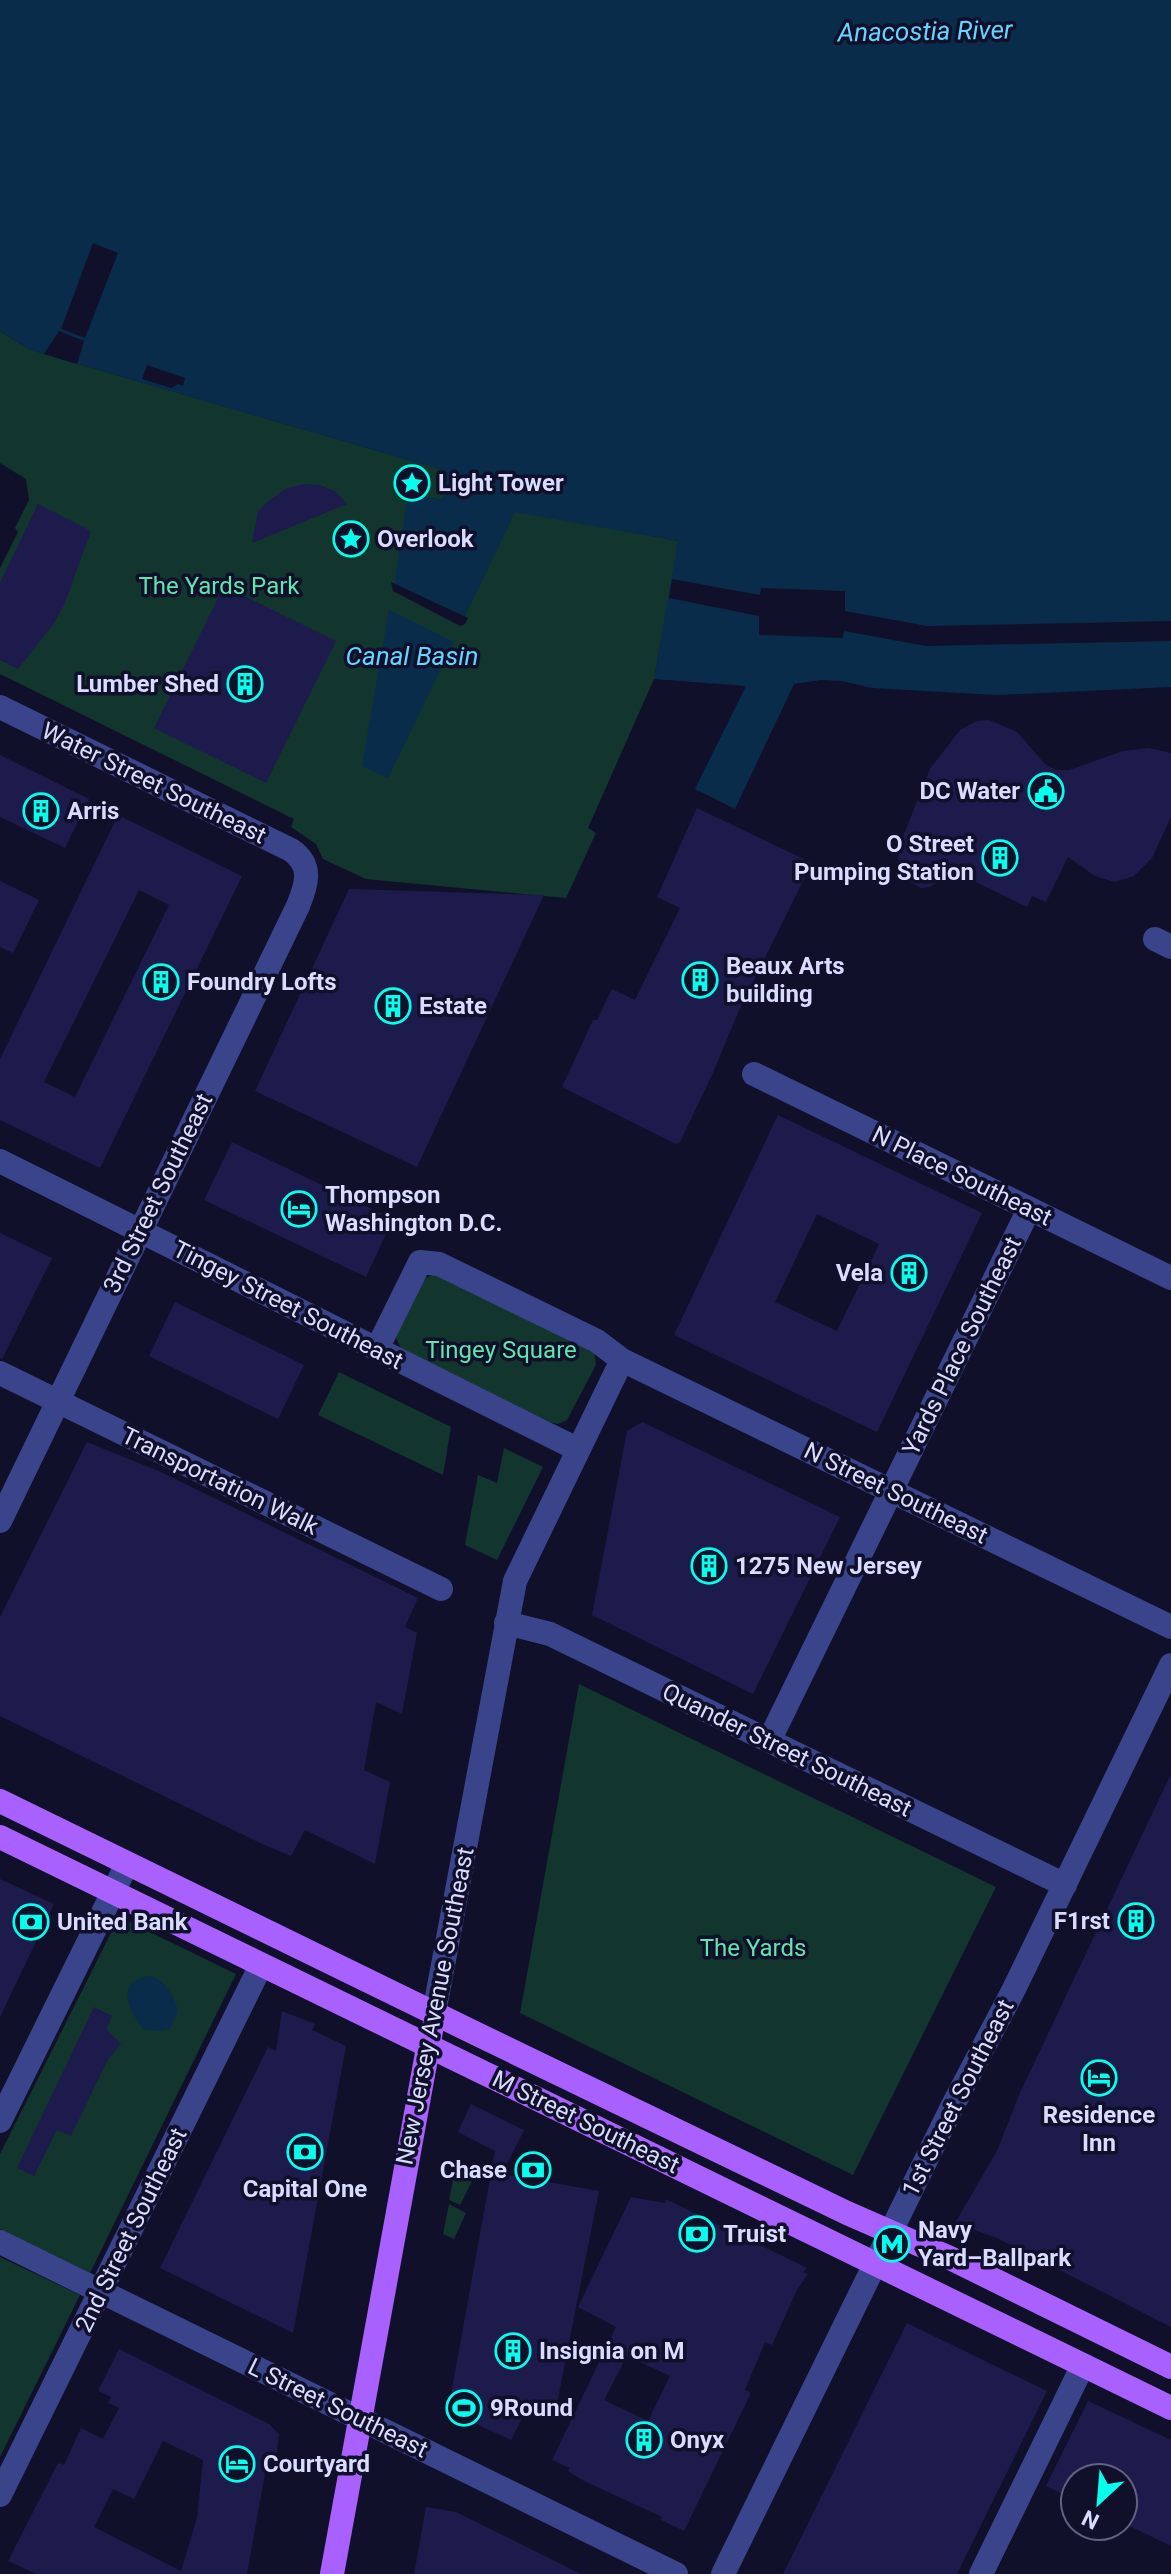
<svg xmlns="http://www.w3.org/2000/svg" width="1171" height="2574" font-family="Roboto,sans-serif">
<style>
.green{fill:#12352e}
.water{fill:#092c4b}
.pier{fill:#10102b}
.building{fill:#1d1b4c;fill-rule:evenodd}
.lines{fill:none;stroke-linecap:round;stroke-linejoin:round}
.minor{stroke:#39448b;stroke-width:24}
.major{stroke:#a860ff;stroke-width:24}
.labels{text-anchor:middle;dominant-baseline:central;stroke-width:7;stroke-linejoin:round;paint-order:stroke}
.poi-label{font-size:24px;font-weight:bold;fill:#d9dcff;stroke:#10102b;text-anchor:start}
.park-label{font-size:24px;fill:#60e5ad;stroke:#10102b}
.street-label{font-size:24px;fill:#d9dcff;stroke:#10102b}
.water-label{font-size:26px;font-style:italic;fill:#67d3ff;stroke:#10102b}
</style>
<rect width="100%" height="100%" fill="#10102b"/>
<!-- green -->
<path class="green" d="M0,331L27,348L44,354L447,471L443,500L408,495L462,621L515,511L679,541L654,679L588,828L596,833L566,898L366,879L323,859L316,844L291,827L294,819L0,674V568L18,532L15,528L29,500L26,479L0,463Z
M435,1273L594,1348L596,1365L567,1420L558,1424L550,1422L408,1354L400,1347L396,1338L398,1329L420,1281Z
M339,1372L451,1427L443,1475L318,1415Z
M504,1448L543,1467L497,1560L465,1545L478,1475L497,1483Z
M579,1684L996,1887L853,2175L520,2013Z
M119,1917L236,1974L90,2273L0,2229V2154Z
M455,2171L473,2179L460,2205L449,2200Z
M449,2204L466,2213L454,2239L443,2234Z
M0,2257L80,2295L0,2457Z"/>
<!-- water -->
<path class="water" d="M0,0H1171V687L997,695L872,688L842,681L821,680L794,684L735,809L695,789L746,686L654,679L678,541L515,512L462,622L394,587L408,494L443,500L446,471L44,354L27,348L0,331Z
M389,610L454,642L388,778L362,766Z
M151,1976C166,1982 174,1995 178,2011L170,2029L158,2031L143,2029C128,2009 114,1980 151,1976Z"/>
<!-- pier -->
<path class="pier" d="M93,243L118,253L85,338L61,329Z
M59,331L84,341L77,364L44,354Z
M147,365L185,378L183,386L178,384L171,388L142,379Z
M672,579L760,595L761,588L845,591V611L927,626L1171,621V641L926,646L844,631L843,638L759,635V616L669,598Z
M391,582L468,618L465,624L460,626L393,591Z"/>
<!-- building -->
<path class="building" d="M304,484L320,485L336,492L347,504L252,543L258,512L266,503L285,489Z
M38,504L91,531L64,605L52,626L18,669L0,660V583Z
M224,586L336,641L266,783L154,728Z
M989,720L1017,732L1045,764L1056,770H1069L1123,751L1149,748L1171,753V817L1152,858L1134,876L1114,882L1095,876L1068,857L1046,902L1032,896L1027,907L947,868L941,880L930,887L921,888L910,882L899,869L898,849L930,769L960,730L977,721Z
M0,755L89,799L65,848L0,817Z
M697,808L812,863L740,1008L712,1075L680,1142L676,1144L562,1087L593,1020H597L612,989L635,1000L680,908L657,897Z
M118,815L242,876L100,1168L0,1120V1059ZM139,890L169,905L75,1097L44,1082Z
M0,881L39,900L13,953L0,947Z
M349,889L544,895L417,1167L255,1091Z
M778,1115L982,1213L877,1432L674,1335ZM817,1214L879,1244L837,1331L775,1302Z
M232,1142L393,1219L366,1277L204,1200Z
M0,1233L52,1258L2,1359L0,1358Z
M175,1302L304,1365L278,1419L149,1356Z
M642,1422L840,1517L753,1694L592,1615L627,1431Z
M87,1442L161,1472L418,1598L405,1627L417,1633L402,1714L376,1702L364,1770L390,1782L375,1864L305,1830L291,1856L260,1843L0,1716V1617Z
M1171,1774V2327L997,2238L955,2223L997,2151L1019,2095Z
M0,1879L54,1904L0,2017Z
M94,2007L112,2016L106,2029L121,2044L108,2059L71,2136L57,2130L34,2176L17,2168Z
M282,2011L315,2024L312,2030L346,2046L293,2333L160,2268L268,2047L276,2051Z
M471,2104L524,2130L502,2174L599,2191L554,2419L528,2406L511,2440L448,2411L495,2151L458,2132Z
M631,2197L665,2203L666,2199L807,2268L803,2272L808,2274L797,2290L772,2345L765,2342L745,2390L751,2393L684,2531L661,2520L662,2517L582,2480L568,2471L570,2468L552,2460L616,2327L578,2307ZM627,2356L670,2376L648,2421L604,2400Z
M907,2323L1047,2391L957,2574H783Z
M119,2349L269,2424L279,2434L276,2459L268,2457L247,2574H36L8,2561L58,2463L64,2465L81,2428L103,2439L119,2408L108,2403L111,2397L98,2391ZM163,2441L203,2460L197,2518L181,2571L94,2527L113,2489L134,2499Z
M1088,2401L1171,2440V2546L1123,2523V2478H1075V2500L1046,2486Z
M426,2507L456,2512L581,2574H414Z"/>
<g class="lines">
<!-- minor -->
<path class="minor" d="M0,707L291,850C313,865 307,884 298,906L0,1521
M1155,939L1171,947
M754,1074L1171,1278
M0,1161L577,1449
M377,1349L420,1262L439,1264L597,1341L622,1360L1171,1627
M0,1373L441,1589
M506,1623L550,1634L1065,1885
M769,1741L1029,1209
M434,2013L515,1581L622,1360
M0,2121L127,1864
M0,2242L676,2574
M0,2495L261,1965
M723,2574L953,2105L1014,1989L1171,1665
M981,2574L1083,2365"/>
<!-- major -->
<path class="major" d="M0,1801L481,2036L847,2213L950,2258L1171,2367
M0,1837L1171,2408
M332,2574L431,2031"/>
</g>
<!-- icons -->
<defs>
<symbol id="sight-ring" viewBox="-11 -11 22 22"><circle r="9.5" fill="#10102b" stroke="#05ffed" stroke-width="1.5"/><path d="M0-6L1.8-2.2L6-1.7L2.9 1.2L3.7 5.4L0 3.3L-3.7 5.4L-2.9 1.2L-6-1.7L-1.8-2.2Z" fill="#05ffed"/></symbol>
<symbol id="building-ring" viewBox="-11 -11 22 22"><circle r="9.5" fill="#10102b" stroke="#05ffed" stroke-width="1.5"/><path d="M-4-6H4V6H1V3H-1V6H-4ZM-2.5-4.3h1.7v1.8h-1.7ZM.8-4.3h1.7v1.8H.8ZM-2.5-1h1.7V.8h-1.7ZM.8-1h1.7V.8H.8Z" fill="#05ffed"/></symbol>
<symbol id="civic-ring" viewBox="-11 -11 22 22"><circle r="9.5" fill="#10102b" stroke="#05ffed" stroke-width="1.5"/><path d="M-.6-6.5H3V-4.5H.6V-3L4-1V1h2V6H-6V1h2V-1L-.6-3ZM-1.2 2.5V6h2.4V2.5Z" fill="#05ffed"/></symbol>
<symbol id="hotel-ring" viewBox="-11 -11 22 22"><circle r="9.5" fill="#10102b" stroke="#05ffed" stroke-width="1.5"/><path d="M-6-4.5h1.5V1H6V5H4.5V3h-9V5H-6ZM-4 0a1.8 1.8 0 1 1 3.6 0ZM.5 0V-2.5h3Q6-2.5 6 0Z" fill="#05ffed"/></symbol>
<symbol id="bank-ring" viewBox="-11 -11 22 22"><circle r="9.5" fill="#10102b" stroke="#05ffed" stroke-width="1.5"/><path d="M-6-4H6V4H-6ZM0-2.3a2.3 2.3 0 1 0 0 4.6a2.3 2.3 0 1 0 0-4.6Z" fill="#05ffed"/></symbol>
<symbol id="metro-ring" viewBox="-11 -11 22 22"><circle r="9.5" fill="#10102b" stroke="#05ffed" stroke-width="1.5"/><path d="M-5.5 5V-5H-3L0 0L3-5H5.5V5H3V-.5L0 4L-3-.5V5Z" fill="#05ffed"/></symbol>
<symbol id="stadium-ring" viewBox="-11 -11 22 22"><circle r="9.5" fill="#10102b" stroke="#05ffed" stroke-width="1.5"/><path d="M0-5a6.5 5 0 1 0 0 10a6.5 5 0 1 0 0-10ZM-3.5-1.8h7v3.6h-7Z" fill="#05ffed"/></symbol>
</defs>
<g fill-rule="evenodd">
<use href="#sight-ring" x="392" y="463" width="40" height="40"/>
<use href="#sight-ring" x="331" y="519" width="40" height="40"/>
<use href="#building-ring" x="225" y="664" width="40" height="40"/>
<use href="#civic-ring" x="1026" y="771" width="40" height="40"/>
<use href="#building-ring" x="21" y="791" width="40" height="40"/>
<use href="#building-ring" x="980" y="838" width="40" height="40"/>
<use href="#building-ring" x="680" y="960" width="40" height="40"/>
<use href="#building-ring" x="141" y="962" width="40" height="40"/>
<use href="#building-ring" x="373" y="986" width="40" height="40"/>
<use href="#hotel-ring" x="279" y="1189" width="40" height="40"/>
<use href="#building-ring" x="889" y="1253" width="40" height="40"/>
<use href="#building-ring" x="689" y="1546" width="40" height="40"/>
<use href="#building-ring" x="1116" y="1901" width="40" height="40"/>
<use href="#bank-ring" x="11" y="1902" width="40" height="40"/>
<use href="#hotel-ring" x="1079" y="2058" width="40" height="40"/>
<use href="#bank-ring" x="285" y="2132" width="40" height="40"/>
<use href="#bank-ring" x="513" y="2150" width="40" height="40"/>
<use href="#bank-ring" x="677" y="2214" width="40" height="40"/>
<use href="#metro-ring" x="872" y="2224" width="40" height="40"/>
<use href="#building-ring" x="493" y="2331" width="40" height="40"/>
<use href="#stadium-ring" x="444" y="2388" width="40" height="40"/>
<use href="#building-ring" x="624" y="2420" width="40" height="40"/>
<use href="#hotel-ring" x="217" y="2444" width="40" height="40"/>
</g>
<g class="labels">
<!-- poi labels -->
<g class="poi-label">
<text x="438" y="483">Light Tower</text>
<text x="377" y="539">Overlook</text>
<text x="219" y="684" text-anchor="end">Lumber Shed</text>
<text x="1020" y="791" text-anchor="end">DC Water</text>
<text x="67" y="811">Arris</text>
<text x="974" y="844" text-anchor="end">O Street<tspan x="974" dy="28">Pumping Station</tspan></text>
<text x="726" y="966">Beaux Arts<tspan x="726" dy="28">building</tspan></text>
<text x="187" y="982">Foundry Lofts</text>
<text x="419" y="1006">Estate</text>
<text x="325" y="1195">Thompson<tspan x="325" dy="28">Washington D.C.</tspan></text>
<text x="883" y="1273" text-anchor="end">Vela</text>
<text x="735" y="1566">1275 New Jersey</text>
<text x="1110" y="1921" text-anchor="end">F1rst</text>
<text x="57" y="1922">United Bank</text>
<text x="1099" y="2115" text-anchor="middle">Residence<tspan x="1099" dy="28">Inn</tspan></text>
<text x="507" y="2170" text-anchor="end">Chase</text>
<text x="305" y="2189" text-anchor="middle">Capital One</text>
<text x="918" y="2230">Navy<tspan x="918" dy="28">Yard–Ballpark</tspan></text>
<text x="723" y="2234">Truist</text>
<text x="539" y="2351">Insignia on M</text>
<text x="490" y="2408">9Round</text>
<text x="670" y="2440">Onyx</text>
<text x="263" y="2464">Courtyard</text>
</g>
<!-- park labels -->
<g class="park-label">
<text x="219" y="586">The Yards Park</text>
<text x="501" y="1350">Tingey Square</text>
<text x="753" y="1948">The Yards</text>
</g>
<!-- street labels -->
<g class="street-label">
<text transform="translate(154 783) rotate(26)">Water Street Southeast</text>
<text transform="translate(962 1176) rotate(26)">N Place Southeast</text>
<text transform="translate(158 1193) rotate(-64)">3rd Street Southeast</text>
<text transform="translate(288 1305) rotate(27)">Tingey Street Southeast</text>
<text transform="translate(962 1346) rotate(-64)">Yards Place Southeast</text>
<text transform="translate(220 1481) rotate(26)">Transportation Walk</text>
<text transform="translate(896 1493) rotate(26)">N Street Southeast</text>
<text transform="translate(787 1750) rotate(26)">Quander Street Southeast</text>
<text transform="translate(435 2006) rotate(-79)">New Jersey Avenue Southeast</text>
<text transform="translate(958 2098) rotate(-63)">1st Street Southeast</text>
<text transform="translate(586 2122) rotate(26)">M Street Southeast</text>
<text transform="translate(131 2230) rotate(-64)">2nd Street Southeast</text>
<text transform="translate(338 2408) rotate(26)">L Street Southeast</text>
</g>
<!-- water labels -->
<g class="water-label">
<text transform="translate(925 31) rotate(-1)">Anacostia River</text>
<text x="412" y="656">Canal Basin</text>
</g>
</g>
<!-- north arrow -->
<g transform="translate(1099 2502) rotate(206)"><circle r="38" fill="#10102b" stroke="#606280" stroke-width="2"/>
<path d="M0-6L14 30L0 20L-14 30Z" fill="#05ffed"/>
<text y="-12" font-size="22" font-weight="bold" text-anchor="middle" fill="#d9dcff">N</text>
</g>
</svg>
